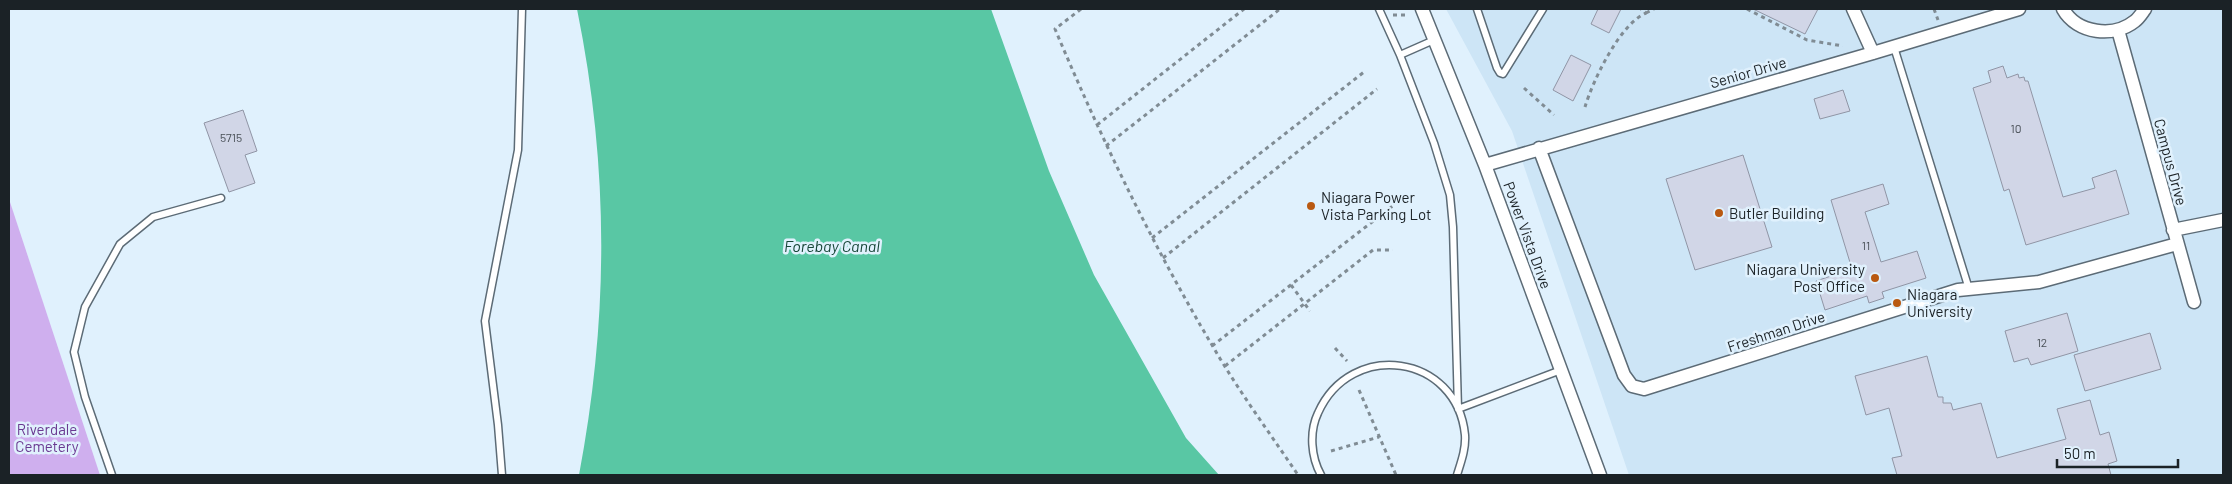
<svg xmlns="http://www.w3.org/2000/svg" width="2232" height="484" font-family="Barlow,sans-serif">
<style>
.built{fill:#cde5f6}
.green{fill:#cfafee}
.water{fill:#59c7a4}
.building{fill:#d1d6e7;stroke:#9095a5}
.lines{fill:none;stroke-linecap:round;stroke-linejoin:round}
.service-casing{stroke:#5c6b76;stroke-width:9}
.minor-casing{stroke:#5c6b76;stroke-width:15}
.path{stroke:#808c94;stroke-width:3;stroke-dasharray:4 4;stroke-linecap:butt}
.service{stroke:#fff;stroke-width:6}
.minor{stroke:#fff;stroke-width:12}
.poi-dot{fill:#b95911;stroke:#e0f1fd;stroke-width:2}
.labels{text-anchor:middle;dominant-baseline:central;stroke-width:5;stroke-linejoin:round;paint-order:stroke}
.number-label{font-size:12px;fill:#484f56}
.street-label{font-size:15px;fill:#1b2226;stroke:#e0f1fd}
.poi-label{font-size:15px;fill:#1b2226;stroke:#e0f1fd;text-anchor:start}
.park-label{font-size:15px;fill:#6a3991;stroke:#e0f1fd}
.water-label{font-size:16px;font-style:italic;fill:#164537;stroke:#e0f1fd}
</style>
<rect width="100%" height="100%" fill="#e0f1fd"/>
<!-- built -->
<path class="built" d="M1446,9H2223V475H1629L1512,131Z"/>
<!-- green -->
<path class="green" d="M9,199L100,475H9Z"/>
<!-- water -->
<path class="water" d="M577,9H991L1049,171L1094,275L1186,438L1219,475H579C609,316 609,167 577,9Z"/>
<!-- building -->
<path class="building" d="M1598,9H1621L1609,33L1591,24Z
M1753,9H1818L1805,34Z
M1571,55L1591,65L1573,101L1553,90Z
M2003,66L2007,78L2018,74L2019,78L2024,77L2025,81H2028L2063,197L2095,188L2092,178L2116,170L2129,214L2026,245L2009,189L2004,191L1973,88L1991,82L1988,71Z
M1843,90L1850,111L1820,119L1814,99Z
M243,110L257,151L245,155L255,183L229,192L204,123Z
M1743,155L1772,247L1695,270L1666,179Z
M1883,184L1889,204L1865,212L1881,262L1917,251L1926,278L1882,292L1884,298L1869,303L1867,296L1825,310L1816,281L1852,269L1831,200Z
M2067,313L2078,351L2031,365L2028,358L2014,362L2005,331Z
M2150,333L2161,369L2085,391L2074,355Z
M1927,356L1938,397H1943V403H1951L1953,410L1981,403L1997,458L2066,439L2057,409L2090,400L2100,435L2109,432L2117,461L2108,464L2111,475H1897L1892,458L1902,456L1889,408L1866,415L1855,376Z"/>
<g class="lines">
<defs>
<path id="service" d="M1379,9L1400,55L1434,143L1450,195L1453,227L1458,409L1561,370
M1477,9L1497,68L1500,73L1503,74L1543,9
M1894,47L1969,289
M1400,55L1434,40
M112,475L85,397L74,352L85,307L120,244L153,217L221,198
M502,475L498,425L485,321L518,150L522,9
M1321,475C1311,457 1309,432 1318,413C1351,339 1457,354 1465,435C1466,449 1461,462 1457,475"/>
<path id="minor" d="M1422,9L1485,165L1600,475
M1853,9L1873,53
M2063,9C2077,34 2114,38 2135,21C2139,18 2142,13 2145,9
M2118,30L2194,302
M1539,148L1624,375L1632,386L1644,389L1958,290L2039,282L2177,244
M1485,165L1873,53L2019,9
M2173,230L2223,220"/>
</defs>
<!-- service casing -->
<use href="#service" class="service-casing"/>
<!-- minor casing -->
<use href="#minor" class="minor-casing"/>
<!-- path -->
<path class="path" d="M1081,9L1055,29C1101,138 1152,244 1212,345C1238,390 1269,432 1298,475
M1747,9L1807,40L1843,46
M1934,9L1938,20
M1646,13L1654,9
M1393,15H1409
M1524,88L1554,115
M1585,107C1593,80 1620,24 1646,13L1641,9
M1097,125L1244,9
M1106,146L1280,9
M1152,238L1364,72
M1163,258L1377,89
M1291,285L1310,311
M1212,346L1403,198
M1335,348L1347,361
M1225,366L1373,250H1393
M1359,390L1396,475
M1331,451L1379,437"/>
<!-- service -->
<use href="#service" class="service"/>
<!-- minor -->
<use href="#minor" class="minor"/>
</g>
<!-- markers -->
<g class="poi-dot">
<circle cx="1311" cy="206" r="5"/>
<circle cx="1719" cy="213" r="5"/>
<circle cx="1875" cy="278" r="5"/>
<circle cx="1897" cy="303" r="5"/>
</g>
<g class="labels">
<!-- number labels -->
<g class="number-label">
<text x="2016" y="128">10</text>
<text x="231" y="137">5715</text>
<text x="1866" y="245">11</text>
<text x="2042" y="342">12</text>
</g>
<!-- street labels -->
<g class="street-label">
<text transform="translate(1748 72) rotate(-16)">Senior Drive</text>
<text transform="translate(2171 162) rotate(75)">Campus Drive</text>
<text transform="translate(1528 235) rotate(70)">Power Vista Drive</text>
<text transform="translate(1776 331) rotate(-18)">Freshman Drive</text>
</g>
<!-- poi labels -->
<g class="poi-label">
<text x="1321" y="197">Niagara Power<tspan x="1321" dy="17">Vista Parking Lot</tspan></text>
<text x="1729" y="213">Butler Building</text>
<text x="1865" y="269" text-anchor="end">Niagara University<tspan x="1865" dy="17">Post Office</tspan></text>
<text x="1907" y="294">Niagara<tspan x="1907" dy="17">University</tspan></text>
</g>
<!-- park labels -->
<g class="park-label">
<text x="47" y="429">Riverdale<tspan x="47" dy="17">Cemetery</tspan></text>
</g>
<!-- water labels -->
<g class="water-label">
<text x="832" y="245">Forebay Canal</text>
</g>
</g>
<!-- border -->
<rect width="2232" height="484" fill="none" stroke="#1b2226" stroke-width="20"/>
<!-- scale -->
<path d="M2057 459v8h121v-8" fill="none" stroke="#1b2226" stroke-width="2.5"/>
<text x="2064" y="459" font-size="15" fill="#1b2226" stroke="#e0f1fd" stroke-width="4" paint-order="stroke">50 m</text>
</svg>
